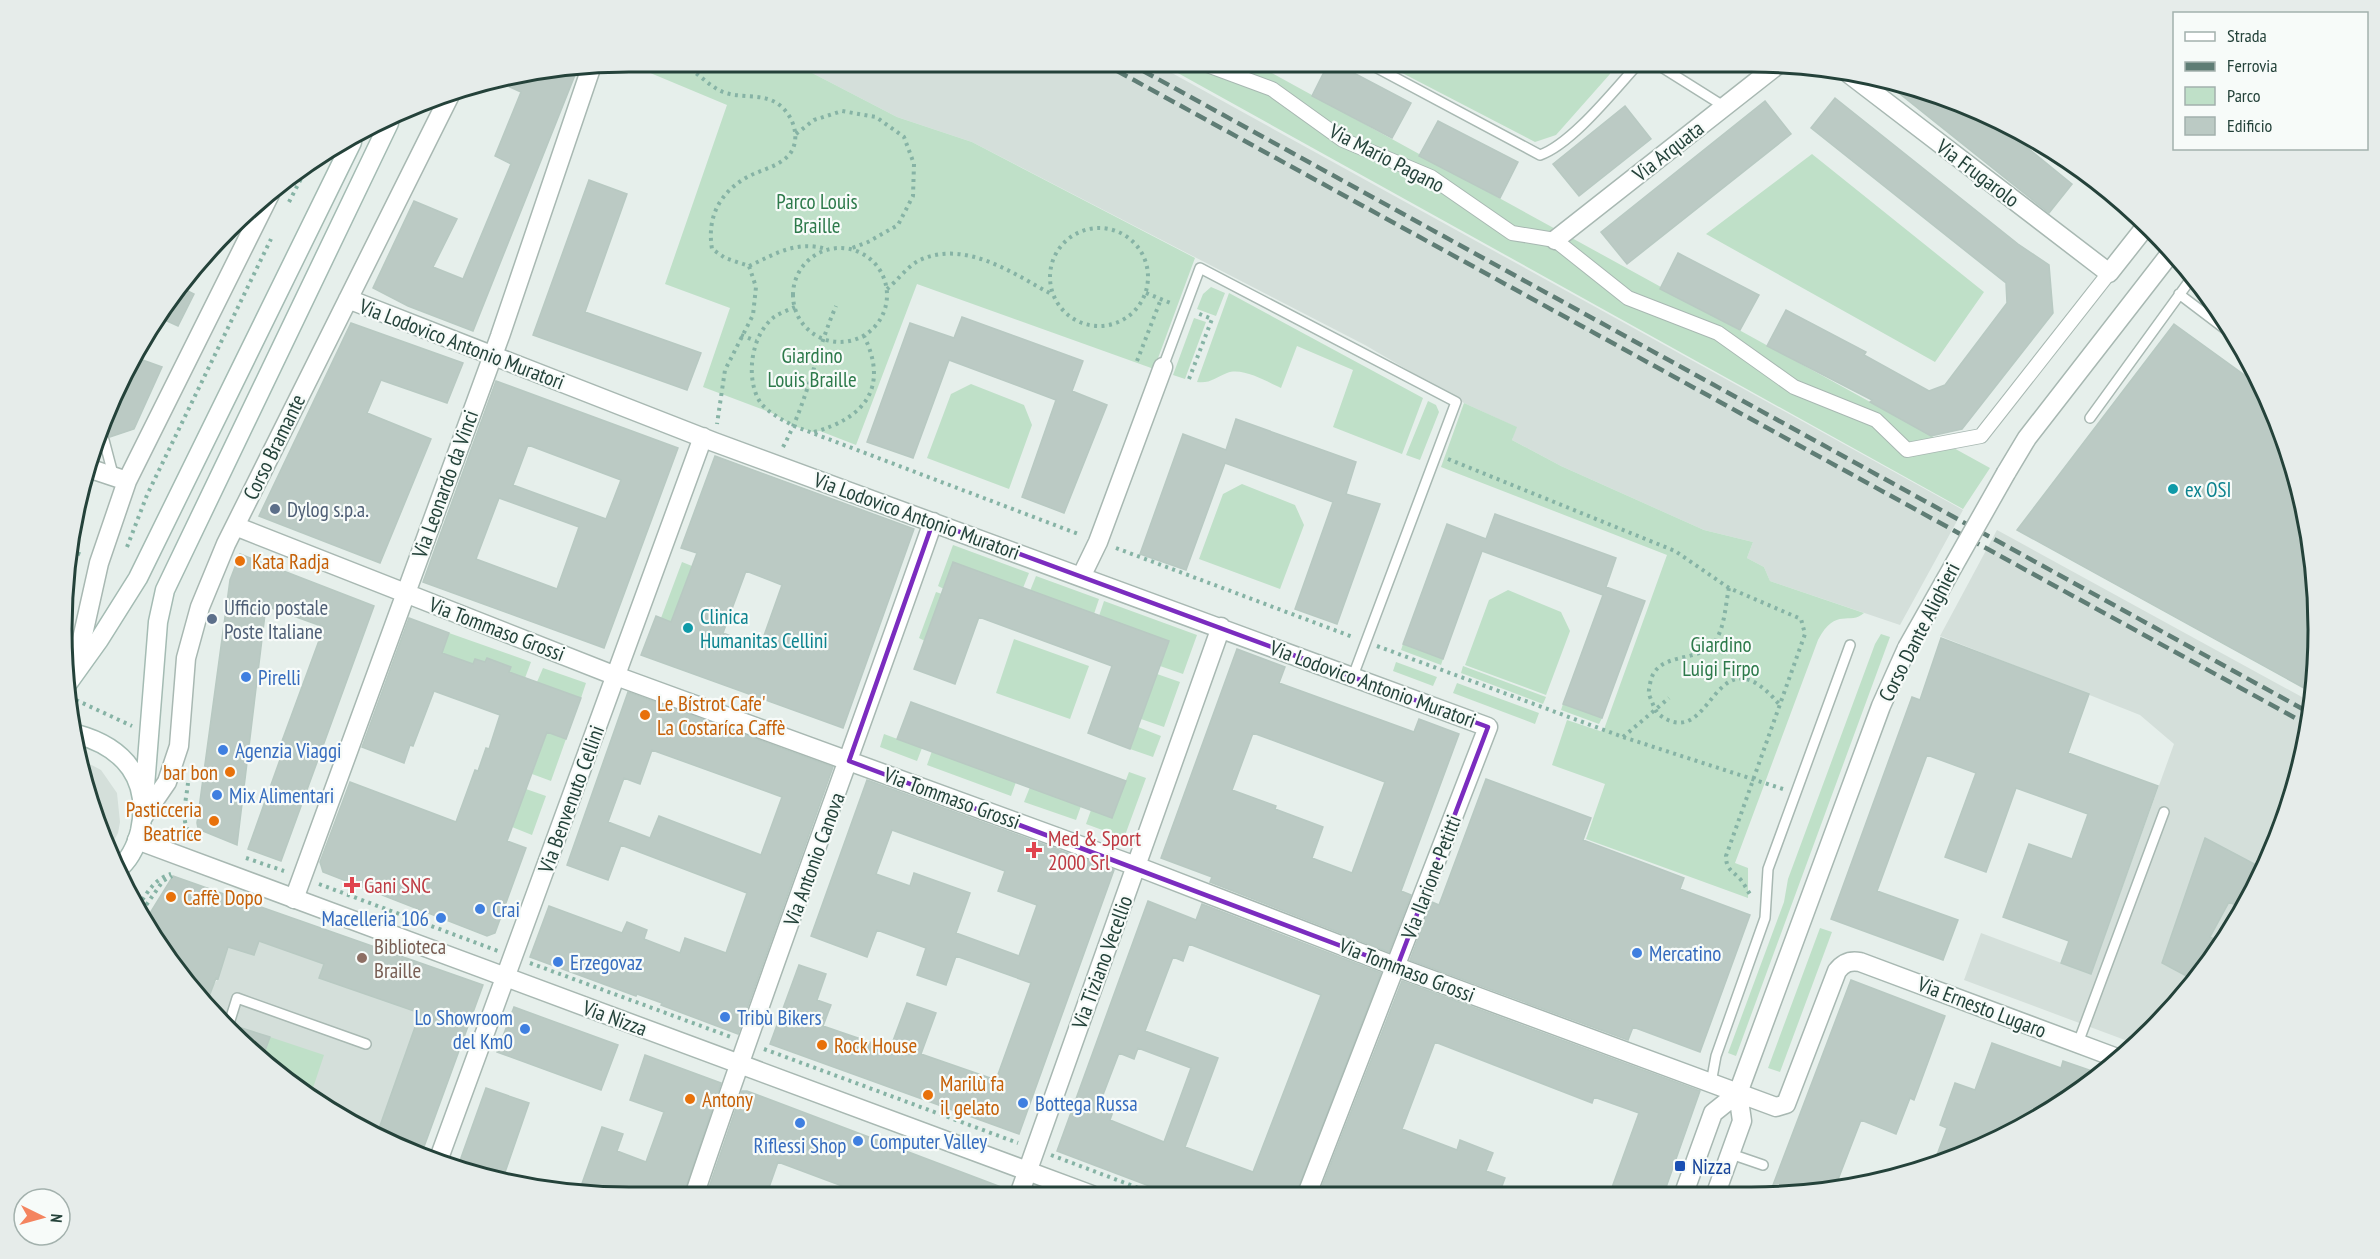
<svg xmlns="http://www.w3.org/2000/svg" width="2380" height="1259" font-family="'PT Sans Narrow',sans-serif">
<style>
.built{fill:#d4dfda}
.green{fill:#bfe0c8}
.building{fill:#bbcac4;stroke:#b8c9c2;stroke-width:1.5;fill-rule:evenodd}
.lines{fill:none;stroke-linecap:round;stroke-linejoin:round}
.service-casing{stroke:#a8b8b2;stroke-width:12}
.pedestrian-casing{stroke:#a8b8b2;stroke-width:16}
.minor-casing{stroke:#a8b8b2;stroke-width:21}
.tertiary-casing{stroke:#a8b8b2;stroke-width:21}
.secondary-casing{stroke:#a4bbb3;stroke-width:21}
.path{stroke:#86b3a5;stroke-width:4;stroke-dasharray:3 4.5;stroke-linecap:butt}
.service{stroke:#fff;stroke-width:9}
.pedestrian{stroke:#fff;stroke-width:14}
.minor{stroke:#fff;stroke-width:18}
.tertiary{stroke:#fff;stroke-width:18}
.secondary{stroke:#fff;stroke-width:18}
.rail{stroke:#5f7d75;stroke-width:4.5;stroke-dasharray:12 6;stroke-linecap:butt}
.tertiary-bridge-casing{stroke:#a8b8b2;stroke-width:21;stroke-linecap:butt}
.tertiary-bridge{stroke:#fff;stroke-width:18}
.marked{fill:none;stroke:#7b2cbf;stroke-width:4.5;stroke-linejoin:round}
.culture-dot{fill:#0f9aa8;stroke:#f7fbf9;stroke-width:2}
.service-dot{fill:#5c6f8a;stroke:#f7fbf9;stroke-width:2}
.food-dot{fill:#e8710a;stroke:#f7fbf9;stroke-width:2}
.shop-dot{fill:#3f7fe0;stroke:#f7fbf9;stroke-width:2}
.health-dot{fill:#e0444e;stroke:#f7fbf9;stroke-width:2}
.education-dot{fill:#8d6e63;stroke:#f7fbf9;stroke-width:2}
.transit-dot{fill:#1a4fb4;stroke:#f7fbf9;stroke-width:2}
.labels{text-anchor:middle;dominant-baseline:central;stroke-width:4.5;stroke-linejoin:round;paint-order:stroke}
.street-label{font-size:21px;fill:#24423a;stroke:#f7fbf9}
.park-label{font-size:21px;fill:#2d7a4b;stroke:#f7fbf9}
.culture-label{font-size:21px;fill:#0d838f;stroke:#f7fbf9;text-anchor:start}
.service-label{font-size:21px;fill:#4e5e75;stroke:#f7fbf9;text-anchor:start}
.food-label{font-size:21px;fill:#c56008;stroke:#f7fbf9;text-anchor:start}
.shop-label{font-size:21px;fill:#366cbe;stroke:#f7fbf9;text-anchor:start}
.health-label{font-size:21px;fill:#be3a42;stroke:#f7fbf9;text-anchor:start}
.education-label{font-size:21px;fill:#785e54;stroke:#f7fbf9;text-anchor:start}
.transit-label{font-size:21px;fill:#164399;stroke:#f7fbf9;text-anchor:start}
.rim{fill:none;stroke:#24423a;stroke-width:3}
</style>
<rect width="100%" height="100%" fill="#e6efeb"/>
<!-- built -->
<path class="built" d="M791,62H1152L1963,510L1900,625L1770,581L1764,567L1747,558L1753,542L1704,530L1561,466L1512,440L1516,427L1464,403L1365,345L972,142L897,117Z
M1997,530L2311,702L2299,777L2260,881L2177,1004L2133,1043L1964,980L1981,933L2091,974L2174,744L2140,715L1940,636Z
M84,761L101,770L117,793L120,822L118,833L110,848Z
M243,901L483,985L421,1155L378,1139L228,1031L207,1002L214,984L218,979Z"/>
<!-- green -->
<path class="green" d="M624,62H791L897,117L972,142L1195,258L1154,369L917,284L856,445L820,431L813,432L794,426L772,413L703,387L730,308L665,284L727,105Z
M1158,62H1252L1990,468L1963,509Z
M1381,62L1611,63L1610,74L1556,135L1535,142Z
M1812,154L1984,292L1935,362L1706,234Z
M1211,287L1225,293L1216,316L1197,309L1203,294Z
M1229,293L1423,398L1402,454L1333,427L1353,370L1297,346L1281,388C1267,382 1243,367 1227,373C1216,377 1210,384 1197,382Z
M1194,318L1206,322L1185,379L1173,375Z
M971,384L1024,405L1032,425L1009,489L927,458L951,394Z
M1428,401L1436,405L1439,412L1420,460L1406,455Z
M1464,403L1517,427L1512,440L1561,466L1704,530L1753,542L1747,558L1764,567L1770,581L1864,613C1850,626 1836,606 1818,640L1735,863L1748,868V898L1586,839L1605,784L1552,765L1567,720L1603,732L1667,555L1441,467Z
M1242,484L1295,505L1304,525L1280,589L1199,559L1223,494Z
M953,545L1029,573L1023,588L944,589L938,586Z
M682,562L692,566L671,622L661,618Z
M1036,576L1099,599L1094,614L1030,591Z
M1508,590L1561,612L1570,631L1546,695L1465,665L1489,600Z
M936,592L942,594L925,641L919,638Z
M1104,601L1197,635L1183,674L1160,666L1169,641L1099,616Z
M449,633L531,662L525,678L509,672L511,667L487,658L485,662L473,664L442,653Z
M1881,634L1890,637L1736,1056L1728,1053L1784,902L1788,879L1875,644Z
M1014,639L1089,666L1070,719L996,693Z
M1403,644L1443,659L1441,665L1401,650Z
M1396,662L1437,677L1433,686L1393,671Z
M1463,666L1546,697L1543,704L1461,673Z
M543,668L586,683L581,698L537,682Z
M1157,674L1180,682L1164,727L1141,719Z
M1457,683L1539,713L1535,724L1453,693Z
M1563,704L1602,718L1599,724L1561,710Z
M1138,727L1161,736L1153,757L1130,749Z
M547,732L566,739L551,781L532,774Z
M884,734L922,748L917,761L880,747Z
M932,751L1016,782L1011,796L927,765Z
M1129,772L1146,778L1124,838L1086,824L1091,810L1112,817Z
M1030,787L1081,806L1076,820L1024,802Z
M526,789L546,796L532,835L512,827Z
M1820,928L1832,932L1780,1072L1768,1068Z
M270,1037L324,1055L312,1091L263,1056Z"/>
<!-- building -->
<path class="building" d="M1329,62H1333L1411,103L1392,138L1312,96Z
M577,70L473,331L408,306L373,288L414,201L457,219L433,267L463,279L511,164L495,156L521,92L501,83Z
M1880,78L1898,81L1986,114L2072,184L2049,213Z
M1835,98L2018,244L2049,265L2053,313L1962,429L1931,436L1870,402L1872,400L1767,346L1786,310L1866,352L1864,355L1929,391L1945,385L2007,303L2006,283L1811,128Z
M1765,101L1791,134L1627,264L1601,232Z
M1625,106L1651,139L1579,196L1553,164Z
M1438,121L1518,162L1500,198L1419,156Z
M589,180L627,194L585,312L701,353L687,390L533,335Z
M1678,253L1759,295L1740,330L1660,289Z
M182,288L194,294L178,326L156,316Z
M962,317L1083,361L1072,391L1107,405L1064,513L1022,497L1056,400L949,360L913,458L867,442L910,323L954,338Z
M351,323L463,363L447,403L381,380L367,413L431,439L380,563L259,516Z
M2174,324L2261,387L2288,447L2314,556L2317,667L2313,693L2017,530Z
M137,358L162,367L134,429L110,437L103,433Z
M496,381L678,448L604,648L423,582ZM528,445L621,480L606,519L513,485ZM499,498L579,527L557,589L476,559Z
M1236,419L1356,462L1346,494L1380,504L1337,624L1295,609L1333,502L1225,463L1186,570L1140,554L1183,434L1226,450Z
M715,456L914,529L843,728L641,655L656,616L671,622L697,553L681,548ZM746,571L782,585L760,647L723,633Z
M1495,514L1616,558L1606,587L1645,601L1602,718L1563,704L1603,595L1482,551L1443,659L1403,644L1447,524L1486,539Z
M240,554L374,606L281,861L248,849L282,754L278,752L324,627L266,606L237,845L203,831L198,828L197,823L230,580Z
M953,562L1169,641L1130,749L1088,733L1112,666L979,617L955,684L914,669Z
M409,618L449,633L442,653L473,664L475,659L485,662L487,658L511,667L509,672L581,698L566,739L547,732L507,841L526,848L495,933L487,936L323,872L320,862L350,782L456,822L475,770L478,771L486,748L489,749L500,715L434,691L413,746L410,745L404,763L362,747Z
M1941,638L2089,694L2068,753L2158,786L2091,974L2061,963L2069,941L2003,917L2029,844L2072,859L2088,814L2016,788L1986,872L1945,857L1976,773L1927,755L1877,891L1958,920L1943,960L1831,919L1912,697L1920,700Z
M1237,649L1285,667L1279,683L1414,732L1419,719L1459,734L1401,891L1411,895L1389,952L1210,882L1212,877L1161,858ZM1253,733L1385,782L1352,873L1312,858L1323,827L1275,809L1276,806L1232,790Z
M628,692L833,767L738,1034L661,1005L662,1003L637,994L636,996L530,957L549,906L622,933L627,922L647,930L644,939L680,953L685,938L726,953L747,893L621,845L608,880L567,865ZM652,750L782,797L761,855L659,816L650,838L608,822L624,778L640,784Z
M911,702L1126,781L1112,818L897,739Z
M1486,779L1591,818L1583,840L1684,878L1680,889L1750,915L1700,1052L1633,1027L1628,1040L1410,960L1432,902L1439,905Z
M867,780L1114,870L1019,1134L770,1044L799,965L826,974L817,1000L831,1005L823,1026L890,1049L907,1003L936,1013L921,1054L996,1080L1031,983L956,956L946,985L917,975L926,948L877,930L867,957L811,936ZM892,830L1005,871L998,891L1037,905L1019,956L956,933L970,893L914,873L910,886L876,874Z
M2205,838L2264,869L2260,881L2242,908L2229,902L2210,937L2219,942L2194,980L2162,963Z
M173,876L483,985L421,1155L376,1137L420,1013L319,978L324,964L259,941L254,955L228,947L218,979L216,978L207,1002L147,918Z
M1148,901L1196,920L1202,904L1381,973L1296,1194L1173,1195L1057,1151ZM1189,944L1321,995L1253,1172L1185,1147L1218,1058L1145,1031L1173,957L1183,961ZM1138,1048L1191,1068L1164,1142L1110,1120L1115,1106L1101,1100L1119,1053L1134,1059Z
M1851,980L1945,1016L1914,1100L1910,1098L1896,1134L1861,1120L1834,1190L1825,1193H1770Z
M1402,981L1700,1091L1664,1193H1610L1639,1113L1594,1097L1592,1103L1435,1042L1402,1129L1457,1150L1460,1140L1493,1153L1486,1171L1505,1178L1499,1194H1319Z
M514,1007L618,1045L601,1090L497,1052Z
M235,1026L270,1037L263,1056L232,1034Z
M1992,1043L2061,1068L2063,1061L2098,1073L2066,1102L1968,1154L1934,1163L1947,1128L1940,1125L1955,1083L1975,1090Z
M645,1055L721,1083L683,1196H593L579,1192L602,1127L623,1134L617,1151L646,1162L664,1112L630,1100Z
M486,1088L529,1103L502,1181L483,1178L457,1169Z
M742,1091H747L1009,1190L1008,1195L851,1196L853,1190L778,1162L766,1196H706Z"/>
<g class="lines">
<defs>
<path id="service" d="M1366,62L1540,155C1572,144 1615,89 1639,63
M1655,63L1725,107
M2179,294L2237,338
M1163,367L1200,268L1456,402L1353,676
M2090,418L2193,276
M104,440L114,478
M227,1030L237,998L366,1044
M2078,1043L2164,812
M1711,1083L1716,1056L1765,918L1768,869L1850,645
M1731,1154L1763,1165"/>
<path id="pedestrian" d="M1199,62L1272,89L1343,140L1431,177L1512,233L1555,240L1628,298L1718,333L1794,387L1876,420L1907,450L1981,436L2109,273"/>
<path id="minor" d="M1848,73L2109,273L2146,226
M1555,240L1780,63
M348,299L714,442L1488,727L1307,1194
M88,468L127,481
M235,526L616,676L1136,866L1397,967L1776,1107L1786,1104L1837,971C1843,963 1850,960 1860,962L2117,1058
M1081,577L1098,542L1163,367
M72,675L78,657L99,563L127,481L270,194
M143,817L167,782L179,746L186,658L200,607L226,544L452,91
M294,899L500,336L591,68
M438,1161L703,437
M1019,1195L1221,627
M694,1196C770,970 854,747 933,522"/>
<path id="tertiary" d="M2006,473L2027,438L2173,250
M137,840L1092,1195
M1684,1193L1713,1113L1738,1093
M1716,1193L1742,1121L1738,1093L1881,706L1907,648"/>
<path id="secondary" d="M66,686L99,640L138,578L352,142
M76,734C125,747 151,780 140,831C136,847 130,860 117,870
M144,799L158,622L165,590L389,123"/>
</defs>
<!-- service casing -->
<use href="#service" class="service-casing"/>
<!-- pedestrian casing -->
<use href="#pedestrian" class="pedestrian-casing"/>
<!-- minor casing -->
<use href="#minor" class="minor-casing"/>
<!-- tertiary casing -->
<use href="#tertiary" class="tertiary-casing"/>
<!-- secondary casing -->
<use href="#secondary" class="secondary-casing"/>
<!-- path -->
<path class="path" d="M677,62C695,68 706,85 723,92C738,98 758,94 773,101C792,110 803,138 789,155C777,168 758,170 744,179C718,195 707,219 712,249L725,258L749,266L756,287L753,315L725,370L717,424
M796,134L814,120L842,111L876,117L904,137L914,164L913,196L898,225L868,242L852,248
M289,202L307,167
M1050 277a49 49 0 1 1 98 0a49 49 0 1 1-98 0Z
M793 295a47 47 0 1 1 94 0a47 47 0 1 1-94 0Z
M749,266C775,254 797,240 826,249
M887,289C897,281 907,267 918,261C964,238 1014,274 1053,295
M1146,293L1173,304
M795,307C788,310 780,313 774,317C751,335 745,378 760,402C768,413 783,420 794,426L1081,535
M741,335L756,341
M1137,361L1161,299
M1189,379L1212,319L1197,313
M814,432C865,418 889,387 864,336
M783,447C807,403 816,352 836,306
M1448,459L1675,551L1729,588L1801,619L1805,634L1726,856C1726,870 1733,871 1741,880C1745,885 1748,892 1752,897
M127,547L147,495L271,239
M1116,548L1353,637
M65,580L77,553L82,555
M1729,588C1725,606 1725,631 1712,645C1696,663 1655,651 1650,684C1649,689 1648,692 1650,697C1653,704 1655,712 1661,716C1714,752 1713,627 1779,704
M1377,646L1623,737L1783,789
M76,700L132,726
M1623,737L1669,698
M188,783C186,803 177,830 199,841
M246,858L284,871
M319,884L498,951
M138,906C148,892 154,879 171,874
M142,911L163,881L172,876
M530,963L731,1037
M764,1049L1018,1143
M1051,1155L1157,1195"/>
<!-- service -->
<use href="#service" class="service"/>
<!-- pedestrian -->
<use href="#pedestrian" class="pedestrian"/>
<!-- minor -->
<use href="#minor" class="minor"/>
<!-- tertiary -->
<use href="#tertiary" class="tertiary"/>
<!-- secondary -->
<use href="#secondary" class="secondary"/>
<!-- rail -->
<path class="rail" d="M1101,62L2308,725
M1127,62L2310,713"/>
<defs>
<path id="tertiary-bridge" d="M1907,648L2006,473"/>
</defs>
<!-- tertiary-bridge casing -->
<use href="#tertiary-bridge" class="tertiary-bridge-casing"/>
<!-- tertiary-bridge -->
<use href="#tertiary-bridge" class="tertiary-bridge"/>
</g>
<!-- marked area -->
<path class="marked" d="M933,522L1488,727L1397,967L849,761Z"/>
<!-- markers -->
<g class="culture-dot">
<circle cx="2173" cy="489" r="6"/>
<circle cx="688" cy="628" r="6"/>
</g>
<g class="service-dot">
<circle cx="275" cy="509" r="6"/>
<circle cx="212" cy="619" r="6"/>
</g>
<g class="food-dot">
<circle cx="240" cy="561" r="6"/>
<circle cx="645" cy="715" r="6"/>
<circle cx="230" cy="772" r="6"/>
<circle cx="214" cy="821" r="6"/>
<circle cx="171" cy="897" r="6"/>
<circle cx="822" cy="1045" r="6"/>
<circle cx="928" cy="1095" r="6"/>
<circle cx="690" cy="1099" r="6"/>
</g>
<g class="shop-dot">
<circle cx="246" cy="677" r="6"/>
<circle cx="223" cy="750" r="6"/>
<circle cx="217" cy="795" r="6"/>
<circle cx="480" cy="909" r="6"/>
<circle cx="441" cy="918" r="6"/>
<circle cx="1637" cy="953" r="6"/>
<circle cx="558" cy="962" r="6"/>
<circle cx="725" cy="1017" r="6"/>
<circle cx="525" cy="1029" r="6"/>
<circle cx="1023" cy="1103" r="6"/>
<circle cx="800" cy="1123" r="6"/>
<circle cx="858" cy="1141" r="6"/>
</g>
<g class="health-dot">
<path d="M1031 841h6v6h6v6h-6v6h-6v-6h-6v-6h6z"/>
<path d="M349 876h6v6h6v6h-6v6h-6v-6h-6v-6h6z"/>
</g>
<circle class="education-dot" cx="362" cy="958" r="6"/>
<rect class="transit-dot" x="1674" y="1160" width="12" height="12" rx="3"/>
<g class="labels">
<!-- street labels -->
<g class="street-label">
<text transform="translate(1668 151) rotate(-38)">Via Arquata</text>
<text transform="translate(1387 158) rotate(27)">Via Mario Pagano</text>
<text transform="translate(1978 173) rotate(37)">Via Frugarolo</text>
<text transform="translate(462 344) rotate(21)">Via Lodovico Antonio Muratori</text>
<text transform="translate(274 447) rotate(-64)">Corso Bramante</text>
<text transform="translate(445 484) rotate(-70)">Via Leonardo da Vinci</text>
<text transform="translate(917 516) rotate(20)">Via Lodovico Antonio Muratori</text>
<text transform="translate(497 629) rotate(21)">Via Tommaso Grossi</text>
<text transform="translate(1919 632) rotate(-63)">Corso Dante Alighieri</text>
<text transform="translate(1373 684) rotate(20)">Via Lodovico Antonio Muratori</text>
<text transform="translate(952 798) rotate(20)">Via Tommaso Grossi</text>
<text transform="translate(571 799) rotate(-70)">Via Benvenuto Cellini</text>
<text transform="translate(814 859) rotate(-70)">Via Antonio Canova</text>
<text transform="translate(1431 877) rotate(-69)">Via Ilarione Petitti</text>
<text transform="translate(1102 962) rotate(-70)">Via Tiziano Vecellio</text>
<text transform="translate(1407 970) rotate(21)">Via Tommaso Grossi</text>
<text transform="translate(1982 1007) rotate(21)">Via Ernesto Lugaro</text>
<text transform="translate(615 1018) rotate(20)">Via Nizza</text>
</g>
<!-- park labels -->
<g class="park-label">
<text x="817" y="201">Parco Louis<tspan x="817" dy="24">Braille</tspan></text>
<text x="812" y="355">Giardino<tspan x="812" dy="24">Louis Braille</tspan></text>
<text x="1721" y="644">Giardino<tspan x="1721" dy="24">Luigi Firpo</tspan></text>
</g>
<!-- culture labels -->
<g class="culture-label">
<text x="2185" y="489">ex OSI</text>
<text x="700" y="616">Clinica<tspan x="700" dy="24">Humanitas Cellini</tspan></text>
</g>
<!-- service labels -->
<g class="service-label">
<text x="287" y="509">Dylog s.p.a.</text>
<text x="224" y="607">Ufficio postale<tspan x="224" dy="24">Poste Italiane</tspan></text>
</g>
<!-- food labels -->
<g class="food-label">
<text x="252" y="561">Kata Radja</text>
<text x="657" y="703">Le Bístrot Cafe'<tspan x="657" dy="24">La Costaríca Caffè</tspan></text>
<text x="218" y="772" text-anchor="end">bar bon</text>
<text x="202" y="809" text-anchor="end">Pasticceria<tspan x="202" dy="24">Beatrice</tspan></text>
<text x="183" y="897">Caffè Dopo</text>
<text x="834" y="1045">Rock House</text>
<text x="940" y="1083">Marilù fa<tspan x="940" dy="24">il gelato</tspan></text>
<text x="702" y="1099">Antony</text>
</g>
<!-- shop labels -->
<g class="shop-label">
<text x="258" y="677">Pirelli</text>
<text x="235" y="750">Agenzia Viaggi</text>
<text x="229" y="795">Mix Alimentari</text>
<text x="492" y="909">Crai</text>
<text x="429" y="918" text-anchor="end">Macelleria 106</text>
<text x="1649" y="953">Mercatino</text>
<text x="570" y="962">Erzegovaz</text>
<text x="513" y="1017" text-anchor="end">Lo Showroom<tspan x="513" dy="24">del Km0</tspan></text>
<text x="737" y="1017">Tribù Bikers</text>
<text x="1035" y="1103">Bottega Russa</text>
<text x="870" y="1141">Computer Valley</text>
<text x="800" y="1145" text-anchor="middle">Riflessi Shop</text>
</g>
<!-- health labels -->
<g class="health-label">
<text x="1048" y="838">Med &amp; Sport<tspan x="1048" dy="24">2000 Srl</tspan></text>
<text x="364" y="885">Gani SNC</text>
</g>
<!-- education labels -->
<g class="education-label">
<text x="374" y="946">Biblioteca<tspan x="374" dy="24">Braille</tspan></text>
</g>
<!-- transit labels -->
<g class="transit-label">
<text x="1692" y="1166">Nizza</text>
</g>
</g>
<!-- crop -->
<path d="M0 0H2380V1259H0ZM629 72H1751A557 557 0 0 1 2308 629V630A557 557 0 0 1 1751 1187H629A557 557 0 0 1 72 630V629A557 557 0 0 1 629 72Z" fill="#e6ecea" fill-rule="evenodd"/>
<path class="rim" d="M629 72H1751A557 557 0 0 1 2308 629V630A557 557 0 0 1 1751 1187H629A557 557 0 0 1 72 630V629A557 557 0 0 1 629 72Z"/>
<!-- legend -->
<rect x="2173" y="12" width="195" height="138" fill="#f7fbf9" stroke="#a3b1ad" stroke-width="1.5"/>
<rect x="2185" y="32" width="30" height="9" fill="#ffffff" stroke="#a3b1ad" stroke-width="1.5"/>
<text x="2227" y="42" font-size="18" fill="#24423a">Strada</text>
<rect x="2185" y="62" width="30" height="9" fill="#5f7d75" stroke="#a3b1ad" stroke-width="1.5"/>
<text x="2227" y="72" font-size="18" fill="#24423a">Ferrovia</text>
<rect x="2185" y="87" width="30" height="18" fill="#bfe0c8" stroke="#a3b1ad" stroke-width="1.5"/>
<text x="2227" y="102" font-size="18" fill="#24423a">Parco</text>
<rect x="2185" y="117" width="30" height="18" fill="#bbcac4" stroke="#a3b1ad" stroke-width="1.5"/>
<text x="2227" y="132" font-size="18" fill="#24423a">Edificio</text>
<!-- north arrow -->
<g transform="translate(42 1217) rotate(95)"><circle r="28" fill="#f7fbf9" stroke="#a3b1ad" stroke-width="1.5"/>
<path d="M0-4.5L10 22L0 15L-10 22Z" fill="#f4845f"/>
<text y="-9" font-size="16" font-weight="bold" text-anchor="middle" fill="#24423a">N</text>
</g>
</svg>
